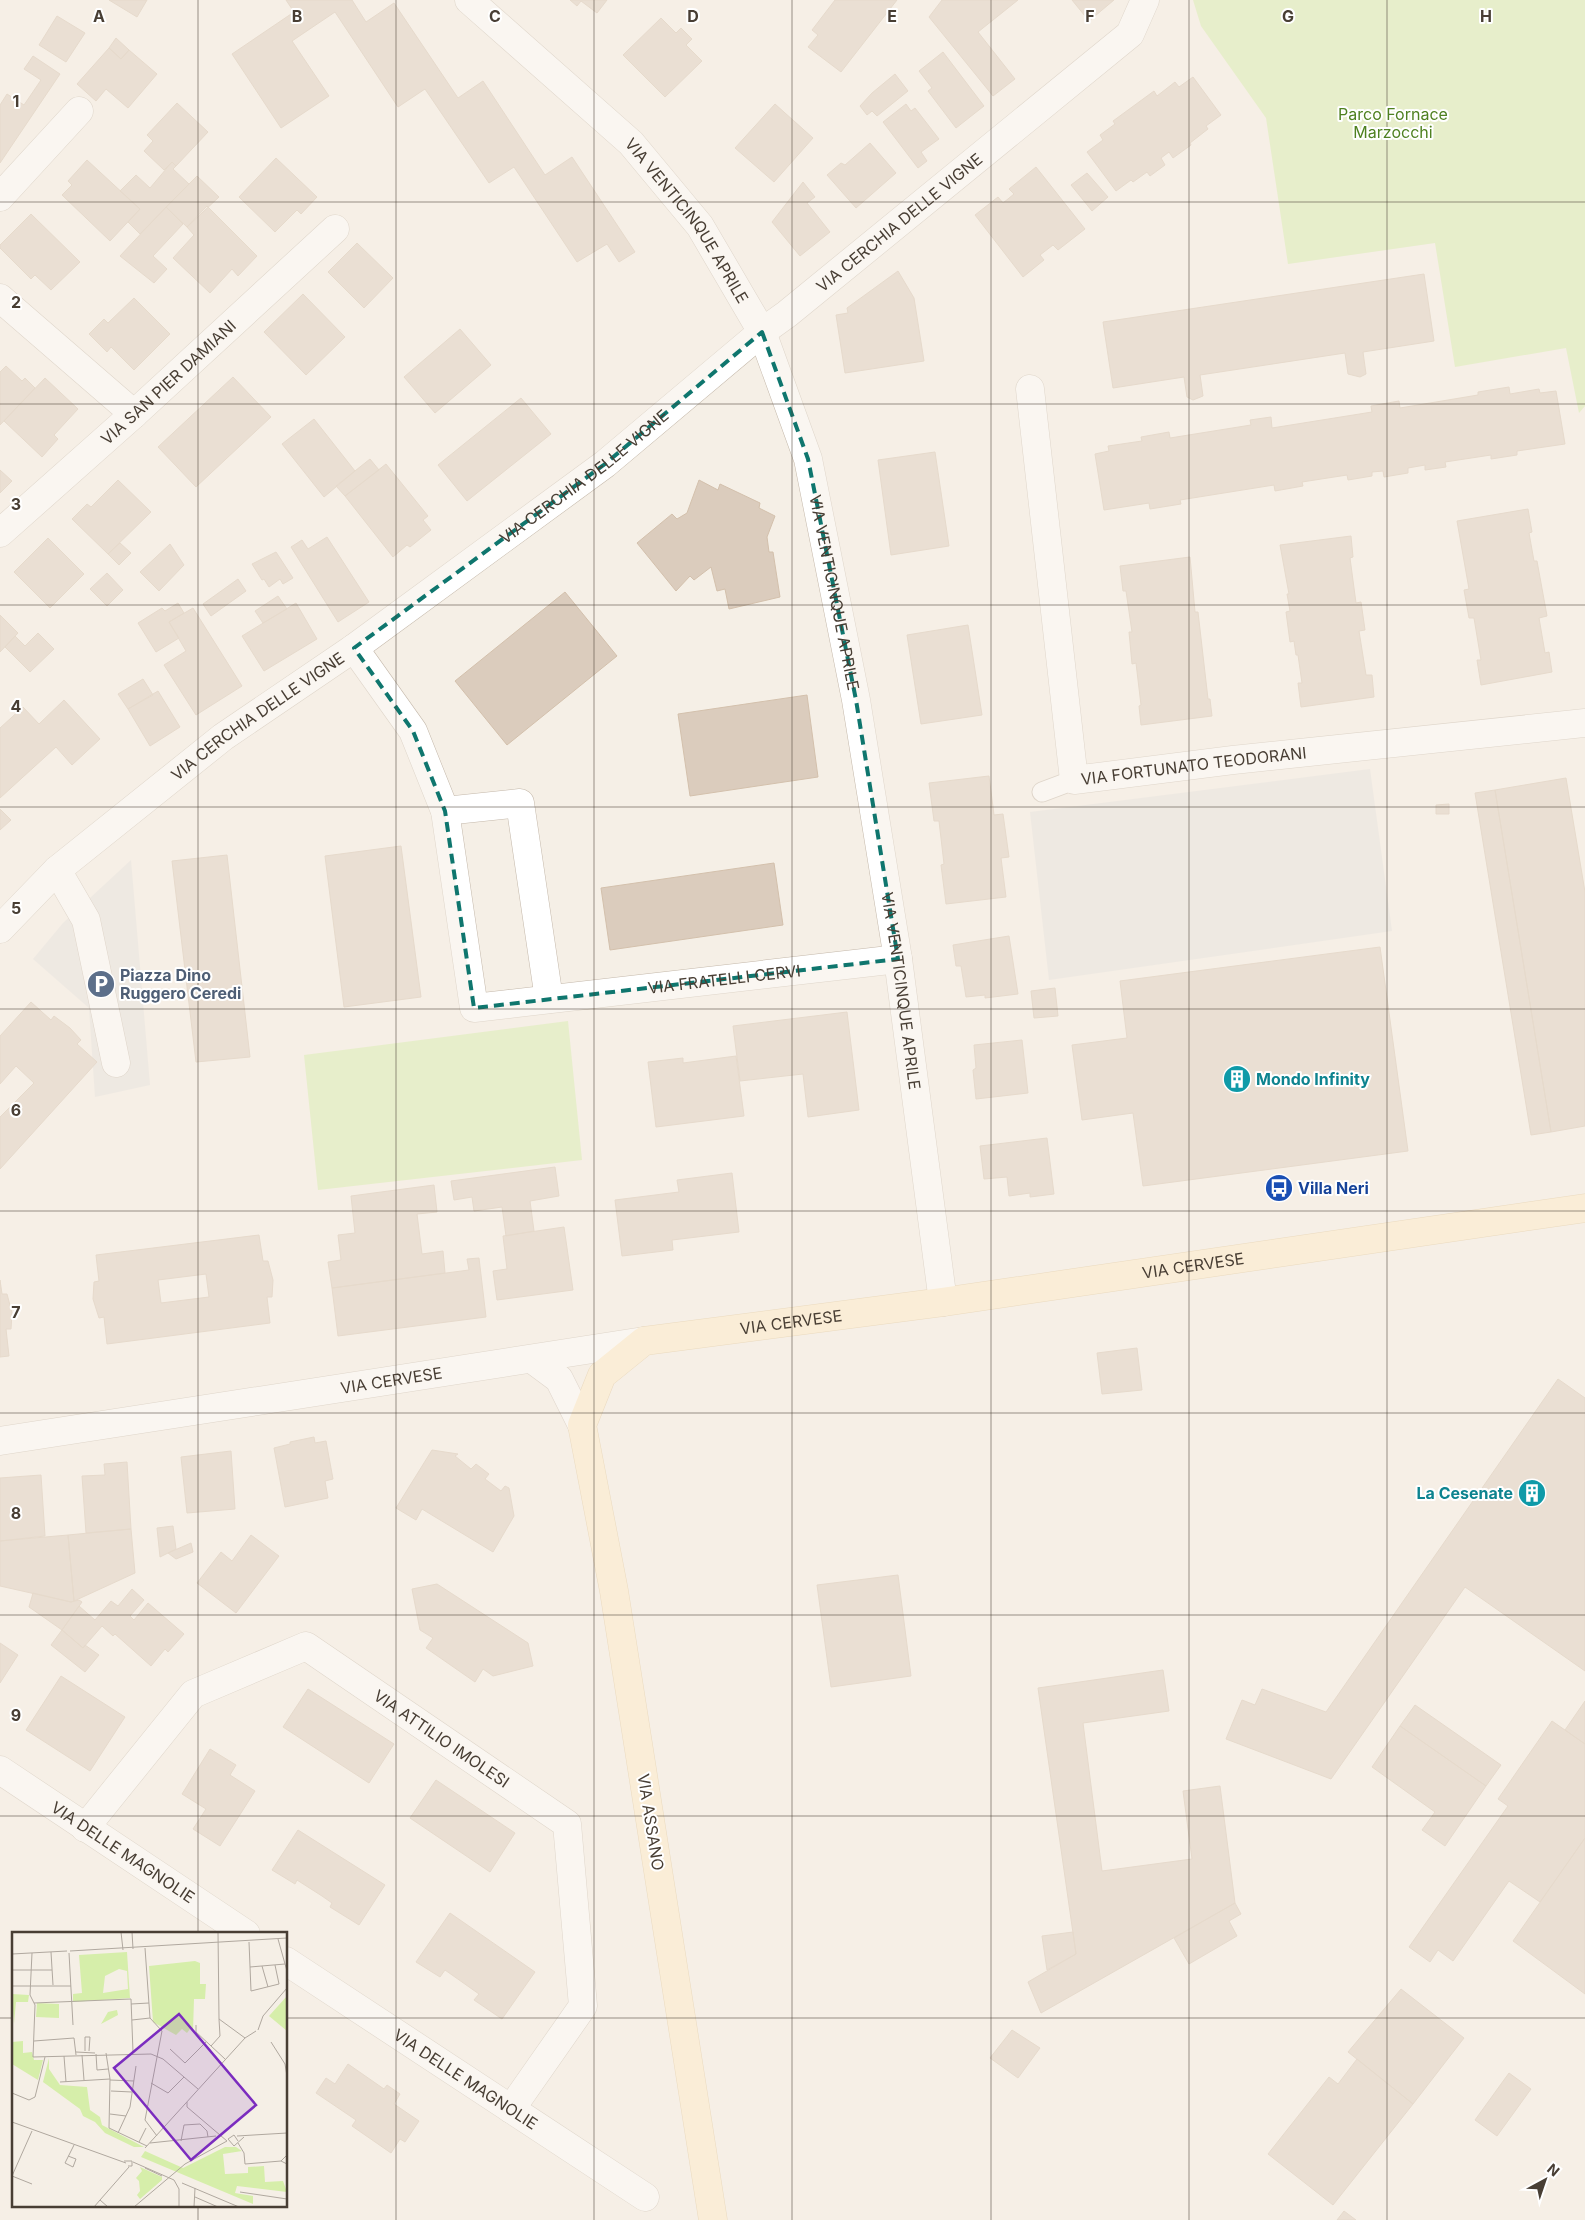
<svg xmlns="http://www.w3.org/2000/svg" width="1585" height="2220" font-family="Inter,sans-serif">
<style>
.green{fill:#d6eeaa}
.parking{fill:#e5e2de}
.building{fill:#dbccbd;stroke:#d3c0ac;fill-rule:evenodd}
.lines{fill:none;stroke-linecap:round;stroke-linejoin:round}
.lane-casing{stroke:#c4b8aa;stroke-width:21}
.street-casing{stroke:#c4b8aa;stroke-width:29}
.secondary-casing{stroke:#ddc292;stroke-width:29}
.lane{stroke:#fff;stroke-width:19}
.street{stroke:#fff;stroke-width:28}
.secondary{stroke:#ffebc5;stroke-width:28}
.marked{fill:none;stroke:#0f766e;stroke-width:4;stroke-dasharray:10 6;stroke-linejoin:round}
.grid{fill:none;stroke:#483e34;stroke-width:1;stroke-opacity:0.55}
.labels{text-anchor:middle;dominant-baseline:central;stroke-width:4;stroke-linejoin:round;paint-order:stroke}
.park-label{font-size:16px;fill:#4f8121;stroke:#fff}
.street-label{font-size:16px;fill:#483e34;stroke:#fff}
.service-label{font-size:16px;font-weight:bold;fill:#4e5e75;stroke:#fff;text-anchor:start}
.culture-label{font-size:16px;font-weight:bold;fill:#0d838f;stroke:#fff;text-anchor:start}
.transit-label{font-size:16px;font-weight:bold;fill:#164399;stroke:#fff;text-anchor:start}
.inset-road{fill:none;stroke:#b0a89f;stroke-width:1}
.view{fill:#7b2cbf;fill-opacity:0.15;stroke:#7b2cbf;stroke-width:2.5}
.inset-edge{fill:none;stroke:#483e34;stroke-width:2.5}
.grid-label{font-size:16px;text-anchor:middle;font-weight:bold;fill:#483e34;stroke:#fff;stroke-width:4;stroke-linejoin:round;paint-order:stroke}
</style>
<rect width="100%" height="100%" fill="#f5efe6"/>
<!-- green -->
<path class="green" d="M1193,0H1585V406L1579,413L1566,348L1455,367L1435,243L1288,264L1266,118L1201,26Z
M568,1021L582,1160L318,1190L304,1055Z"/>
<!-- parking -->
<path class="parking" d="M1370,769L1392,931L1049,980L1030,812Z
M131,860L150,1085L95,1097L89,1008L33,959L63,923Z"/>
<!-- building -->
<path class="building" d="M109,0H147L137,17Z
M286,0H352L366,22L394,3L458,98L483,81L545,175L572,157L635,252L619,262L607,244L577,262L514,167L489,183L425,89L398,107L335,12L292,41L329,96L281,128L232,54L294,12Z
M570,0H607L597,13L581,1L577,6Z
M835,0H897L841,72L808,47L818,35L812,30Z
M942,0H1018L978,32L1015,79L993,96L929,17Z
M1072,0H1114L1089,21Z
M57,16L85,33L66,62L39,45Z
M661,18L676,33L681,28L692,39L686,45L702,61L665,97L623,55Z
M116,38L129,50L121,59L109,48Z
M109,48L121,59L129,50L157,74L128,108L106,89L96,101L77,84Z
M943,52L984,106L956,128L928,91L932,88L919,71Z
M33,56L60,74L0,163V105L7,94L24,105L41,80L24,69Z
M895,74L908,91L877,116L872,111L867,115L860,106L872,93Z
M1193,77L1221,115L1206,126L1208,129L1190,143L1191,145L1173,158L1169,152L1161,158L1165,165L1150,176L1147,172L1133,182L1131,180L1116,191L1087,152L1103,140L1100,135L1115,124L1113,121L1154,91L1157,96L1175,82L1179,87Z
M177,103L208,132L176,166L172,162L164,170L144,151L153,141L147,135Z
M775,104L813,138L774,182L735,148Z
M906,104L911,111L915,108L939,139L921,152L927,161L918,168L883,122Z
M870,143L896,173L856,208L827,175L841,163L845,165Z
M276,158L317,197L301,214L297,210L275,232L239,197Z
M87,160L140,209L110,241L62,195L72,185L68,181Z
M172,162L176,166L173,169L189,184L140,234L128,222L140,209L120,191L136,175L150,188Z
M1036,167L1085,229L1058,250L1053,245L1040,255L1044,260L1023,277L975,215L998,197L1003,203L1014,194L1009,189Z
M1087,173L1108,197L1092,211L1071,185Z
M197,176L219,197L187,227L166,207Z
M803,182L815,197L807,203L830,232L800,256L772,222Z
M207,206L257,256L238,276L232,269L210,293L173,258L194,235L187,227Z
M166,207L183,224L153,256L167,269L154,283L120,256Z
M31,214L80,262L51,290L35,275L31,279L0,248V245Z
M357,243L393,278L364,308L328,272Z
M898,271L914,298L924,361L845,373L836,315L848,313L847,308Z
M1424,274L1434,341L1363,352L1366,374L1360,377L1348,374L1345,353L1200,375L1203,396L1193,400L1187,397L1184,377L1113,388L1103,322Z
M303,294L345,337L306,375L264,332Z
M134,298L170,334L134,370L111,347L107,352L89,334L104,319L108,323Z
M460,329L491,365L435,413L404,377Z
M6,366L22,381L25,378L35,388L0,425V372Z
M233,377L271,417L196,487L158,447Z
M45,378L78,409L54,435L58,439L42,457L4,421Z
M1509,387L1510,394L1539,389L1540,393L1556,391L1565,444L1517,451V455L1491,459V455L1445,462L1446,467L1425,470V465L1408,468V473L1384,477L1383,471L1372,472V476L1348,480L1347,475L1302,482L1303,486L1275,491L1274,485L1180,500L1181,504L1150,509L1149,503L1104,510L1095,454L1109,451L1108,446L1142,441L1141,437L1169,432L1170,438L1251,425L1250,420L1271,417L1272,428L1372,412L1371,406L1399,401L1400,408L1478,395V392Z
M521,398L551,434L467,501L438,465Z
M314,419L355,471L324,497L282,444Z
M935,452L949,546L891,555L878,460Z
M370,459L379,470L345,496L336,486Z
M386,464L428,516L423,520L431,530L410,547L407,545L393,557L345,496Z
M0,470L12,481L0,493Z
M118,480L151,512L108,554L72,519L87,504L91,507Z
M699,480L718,490L720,484L760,503L759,508L775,516L767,537L769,552H773L780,597L729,609L725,589L717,591L711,567L694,580L690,576L676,591L637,543L672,514L677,519L687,513Z
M1528,509L1532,532L1529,533L1534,561H1537L1547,616L1539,618L1545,653L1549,652L1552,672L1481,685L1477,660H1481L1474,618H1469L1464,590L1469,589L1457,521Z
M1351,536L1353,557L1350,558L1356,603L1361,602L1365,630L1359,631L1366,675H1372L1374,697L1301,707L1298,683H1302L1298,655H1296L1294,641L1290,642L1286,612L1290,611L1287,594H1289L1280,545Z
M327,537L369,602L338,622L291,547L302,540L308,549Z
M48,538L84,574L50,608L14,572Z
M120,543L131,553L119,565L108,554Z
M170,544L184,565L159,591L140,572Z
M276,552L293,578L283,584L280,579L269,587L264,579L262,580L252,564Z
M1190,557L1195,612H1198L1208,699H1210L1212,716L1141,725L1139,706L1141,705L1136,663L1132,664L1129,632H1132L1126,591H1123L1120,566Z
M107,573L123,590L107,606L90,589Z
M238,579L246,591L211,616L203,604Z
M565,592L617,656L507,745L455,681Z
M278,596L287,609L263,623L255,611Z
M178,603L184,613L169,622L179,638L156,652L138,623L162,608L165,611Z
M296,603L317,639L264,671L242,636Z
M193,608L242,686L196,715L164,665L186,651L169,622Z
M0,615L18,633L0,652Z
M968,625L982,715L921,724L907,635Z
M38,633L54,649L30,672L5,647L15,636L25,646Z
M143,679L153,695L128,709L118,694Z
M158,691L180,727L150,746L128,709Z
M807,695L818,777L690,796L678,714Z
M64,700L100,739L72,765L56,747L0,798V728L23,707L39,724Z
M989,776L994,815L1003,814L1009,857L1001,858L1006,897L946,904L941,865L944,864L939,821H934L929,783Z
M1566,778L1585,892V1126L1551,1132L1495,790Z
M1495,790L1551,1132L1531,1135L1475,793Z
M1449,804V814H1436V805Z
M0,809L11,820L0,830Z
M401,846L421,997L344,1007L325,856Z
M227,855L250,1057L196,1062L172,861Z
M774,863L783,925L610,950L601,888Z
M1009,936L1018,994L985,998V995L966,997L961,966H956L953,945Z
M1380,947L1408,1151L1143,1186L1133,1113L1082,1120L1072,1045L1127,1038L1120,981Z
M1055,988L1058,1016L1034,1018L1031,991Z
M31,1002L51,1020L54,1016L70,1028L81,1040L77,1044L97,1062L0,1169V1117L34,1083L16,1066L0,1084V1036Z
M847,1012L859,1110L808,1117L803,1074L740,1081L733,1026Z
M1022,1040L1028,1093L976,1099L973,1070L976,1068L974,1045Z
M736,1056L744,1116L656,1127L648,1062L683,1058V1063Z
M1047,1138L1054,1194L1030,1197V1193L1009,1196L1007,1177L984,1179L980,1146Z
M555,1167L559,1196L530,1201L534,1231L506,1236L502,1207L474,1211L472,1197L454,1200L451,1181Z
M732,1173L739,1232L672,1240L673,1250L622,1256L615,1200L679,1192L677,1180Z
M434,1185L437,1212L417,1214L422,1254L443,1251L445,1273L332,1288L328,1262L341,1260L338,1235L355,1233L351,1196Z
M564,1227L573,1290L497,1300L493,1271L507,1269L503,1236Z
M259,1235L263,1261H268L273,1280L272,1297H267L270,1323L107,1344L104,1317L99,1318L93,1299L94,1282L99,1281L96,1255ZM206,1274L209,1297L161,1303L158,1280Z
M479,1258L486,1317L338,1336L332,1288L469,1270L467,1259Z
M0,1280L2,1294H7L12,1313L11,1329H6L9,1356L0,1357Z
M1137,1348L1142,1390L1102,1394L1097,1353Z
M1558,1379L1585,1398V1671L1465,1587L1331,1779L1226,1739L1242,1700L1255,1705L1262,1689L1326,1712Z
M314,1437L315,1443L326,1441L333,1479L325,1481L328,1498L285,1507L274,1448L290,1444V1442Z
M432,1450L458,1454L455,1456L471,1469L476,1464L489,1474L485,1479L501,1491L505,1486L509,1488L514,1516L493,1552L422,1509L416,1520L396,1508Z
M231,1451L235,1509L187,1513L181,1457Z
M127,1462L131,1529L86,1533L82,1476L105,1475L104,1464Z
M41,1475L45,1536L0,1541V1478Z
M173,1526L176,1549L160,1557L157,1528Z
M131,1529L135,1573L74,1601L68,1535Z
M68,1535L74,1601L71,1602L0,1586V1541Z
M251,1535L279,1556L236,1613L197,1583L221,1552L232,1561Z
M191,1543L193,1552L176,1559L168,1553Z
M898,1575L911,1676L831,1687L817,1585Z
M437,1584L528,1643L533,1666L493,1676L483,1669L475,1682L426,1648L433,1638L420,1630L412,1589Z
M132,1589L144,1600L130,1616L134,1620L148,1603L184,1634L168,1652L165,1649L151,1666L115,1634L113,1636L102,1626L83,1648L62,1630L79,1606L95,1620L111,1601L118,1606Z
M33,1593L71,1602L79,1600L82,1602L62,1630L29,1607Z
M62,1630L83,1648L85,1645L99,1655L85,1672L51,1645Z
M0,1643L18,1655L0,1683Z
M1163,1670L1169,1711L1083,1723L1102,1871L1192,1859L1183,1791L1220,1786L1235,1903L1041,2013L1028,1982L1076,1954L1038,1688Z
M61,1676L125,1717L90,1771L26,1730Z
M308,1689L394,1744L369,1783L283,1727Z
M1585,1701V1744L1565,1730Z
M1415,1705L1501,1765L1486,1786L1400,1726Z
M1552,1721L1585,1744V1838L1540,1902L1509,1881L1453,1961L1438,1950L1430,1962L1409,1947L1508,1806L1498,1799Z
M1400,1726L1486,1786L1445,1846L1422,1830L1435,1812L1372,1767Z
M210,1749L236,1765L230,1775L255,1791L220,1846L193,1829L206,1809L182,1794Z
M436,1780L515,1833L490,1872L410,1818Z
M298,1830L385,1885L359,1925L330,1907L332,1903L322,1896L297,1880L295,1884L272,1870Z
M1585,1838V1994L1513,1941Z
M1235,1903L1241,1914L1229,1921L1237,1936L1189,1964L1174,1938Z
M450,1913L535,1972L502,2019L474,2000L479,1994L445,1970L440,1977L416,1962Z
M1073,1932L1076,1954L1047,1970L1042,1936Z
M1401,1989L1464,2038L1413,2104L1348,2052Z
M1012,2030L1040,2048L1018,2078L990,2058Z
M1357,2059L1413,2104L1333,2205L1268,2154L1329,2077L1338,2084Z
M348,2064L384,2089L387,2085L400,2094L394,2104L419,2121L405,2142L400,2139L391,2153L352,2126L356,2120L316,2093L326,2078L335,2084Z
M1509,2073L1531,2089L1497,2136L1475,2120Z
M1344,2211L1356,2220H1337Z"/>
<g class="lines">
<defs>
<path id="lane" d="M1042,792L1074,780"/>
<g id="street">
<path id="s1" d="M469,0L631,143L700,226L762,332L808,459L856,700L898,959L943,1302"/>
<path d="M0,197L79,111"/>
<path d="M0,298L134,414"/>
<path id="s2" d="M1030,389L1074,780L1233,760L1585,723"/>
<path id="s3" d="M0,533L134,414L335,229"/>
<path id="s4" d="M354,648L413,731L445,811L474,1008L898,959"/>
<path d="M445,811L520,803L549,999"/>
<path d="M57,870L86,920L116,1063"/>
<path id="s5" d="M0,929L57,870L223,737L354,648L605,464L762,332L787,314L1130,34L1145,0"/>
<path d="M532,1359L559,1379L582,1425"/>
<path id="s6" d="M0,1441L644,1341"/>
<path id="s7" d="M0,1770L246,1934"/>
<path id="s8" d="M85,1828L193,1694L306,1646L567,1824L583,2006L511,2109"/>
<path id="s9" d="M286,1961L645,2197"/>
</g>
<g id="secondary">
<path id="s10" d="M713,2220L614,1591L582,1425L602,1375L644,1341L943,1302L1585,1208"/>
</g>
</defs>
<!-- lane casing -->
<use href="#lane" class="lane-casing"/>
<!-- street casing -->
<use href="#street" class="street-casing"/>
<!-- secondary casing -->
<use href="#secondary" class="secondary-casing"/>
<!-- lane -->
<use href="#lane" class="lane"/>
<!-- street -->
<use href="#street" class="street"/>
<!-- secondary -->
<use href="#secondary" class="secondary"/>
</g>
<!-- marked area -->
<path d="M0 0H1585V2220H0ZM762,332L808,459L856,700L898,959L474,1008L445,811L413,731L354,648L605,464Z" fill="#f5efe6" fill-opacity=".55" fill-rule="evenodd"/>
<path class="marked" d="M762,332L808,459L856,700L898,959L474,1008L445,811L413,731L354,648L605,464Z"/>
<!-- grid -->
<path class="grid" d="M198,0V1934M396,0V2220M594,0V2220M792,0V2220M991,0V2220M1189,0V2220M1387,0V2220M0,202H1585M0,404H1585M0,605H1585M0,807H1585M0,1009H1585M0,1211H1585M0,1413H1585M0,1615H1585M0,1816H1585M0,2018H14M286,2018H1585M198,2206V2220"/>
<!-- icons -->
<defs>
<symbol id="parking-disc" viewBox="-11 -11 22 22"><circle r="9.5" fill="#5c6f8a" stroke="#fff"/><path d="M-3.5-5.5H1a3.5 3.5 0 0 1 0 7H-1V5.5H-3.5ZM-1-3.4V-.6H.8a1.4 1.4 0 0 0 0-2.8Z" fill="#fff"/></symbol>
<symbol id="building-disc" viewBox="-11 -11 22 22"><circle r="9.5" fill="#0f9aa8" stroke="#fff"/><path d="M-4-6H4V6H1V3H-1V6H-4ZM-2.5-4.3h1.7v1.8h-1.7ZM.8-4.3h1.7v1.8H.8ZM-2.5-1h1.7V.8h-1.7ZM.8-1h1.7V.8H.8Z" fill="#fff"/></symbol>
<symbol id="bus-disc" viewBox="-11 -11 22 22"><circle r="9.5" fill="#1a4fb4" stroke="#fff"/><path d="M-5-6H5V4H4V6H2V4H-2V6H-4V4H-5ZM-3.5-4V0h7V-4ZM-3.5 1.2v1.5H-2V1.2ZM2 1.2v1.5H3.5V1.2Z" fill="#fff"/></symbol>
</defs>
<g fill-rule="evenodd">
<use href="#parking-disc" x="85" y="968" width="32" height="32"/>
<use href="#building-disc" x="1221" y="1063" width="32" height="32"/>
<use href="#bus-disc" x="1263" y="1172" width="32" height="32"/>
<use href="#building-disc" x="1516" y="1477" width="32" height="32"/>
</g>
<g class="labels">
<!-- park labels -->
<g class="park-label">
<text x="1393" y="114">Parco Fornace<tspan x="1393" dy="18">Marzocchi</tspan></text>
</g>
<!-- street labels -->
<g class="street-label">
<text stroke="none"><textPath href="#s5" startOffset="1145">VIA CERCHIA DELLE VIGNE</textPath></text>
<text stroke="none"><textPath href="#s1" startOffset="312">VIA VENTICINQUE APRILE</textPath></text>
<text stroke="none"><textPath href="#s3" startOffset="226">VIA SAN PIER DAMIANI</textPath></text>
<text stroke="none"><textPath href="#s5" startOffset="740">VIA CERCHIA DELLE VIGNE</textPath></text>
<text stroke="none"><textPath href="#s1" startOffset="718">VIA VENTICINQUE APRILE</textPath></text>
<text stroke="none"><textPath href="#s5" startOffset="335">VIA CERCHIA DELLE VIGNE</textPath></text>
<text stroke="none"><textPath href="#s2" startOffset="514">VIA FORTUNATO TEODORANI</textPath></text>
<text stroke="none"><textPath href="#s4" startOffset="639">VIA FRATELLI CERVI</textPath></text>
<text stroke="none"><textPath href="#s1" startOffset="1122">VIA VENTICINQUE APRILE</textPath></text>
<text stroke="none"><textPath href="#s10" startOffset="1468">VIA CERVESE</textPath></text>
<text stroke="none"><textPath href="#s10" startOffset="1062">VIA CERVESE</textPath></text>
<text stroke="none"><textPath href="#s6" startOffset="396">VIA CERVESE</textPath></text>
<text stroke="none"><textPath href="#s8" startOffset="459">VIA ATTILIO IMOLESI</textPath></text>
<text transform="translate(651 1822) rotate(81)">VIA ASSANO</text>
<text stroke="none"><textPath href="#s7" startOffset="148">VIA DELLE MAGNOLIE</textPath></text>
<text stroke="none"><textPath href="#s9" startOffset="215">VIA DELLE MAGNOLIE</textPath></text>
</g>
<!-- service labels -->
<g class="service-label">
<text x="120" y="975">Piazza Dino<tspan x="120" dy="18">Ruggero Ceredi</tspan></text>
</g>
<!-- culture labels -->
<g class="culture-label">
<text x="1256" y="1079">Mondo Infinity</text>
<text x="1513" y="1493" text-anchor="end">La Cesenate</text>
</g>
<!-- transit labels -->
<g class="transit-label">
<text x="1298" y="1188">Villa Neri</text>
</g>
</g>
<!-- overview -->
<g transform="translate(12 1932)">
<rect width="275" height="275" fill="#f5efe6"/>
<path d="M115,20L118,66L61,70V62L70,61L67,23ZM107,37L115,39L116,57L91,61L93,44ZM183,29L188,31V52H194L193,67H182L181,99L178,97L175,101L170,97L164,103L141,90L137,34ZM0,62L17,63L16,70H4L2,92ZM275,64V99L257,84ZM25,71L47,72V86L24,85ZM105,78L106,83L89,92L96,80ZM11,109V121L20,120L22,128H31L26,148L0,132V110ZM37,126V137L48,153L75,155L78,178L88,185L90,193L132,215H122L93,201L83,190L71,184L68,177L31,150ZM213,215H224L230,219L211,222L213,242L236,241V235L252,234L253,250L271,249L275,260L225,254L223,261L241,264V272L129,225L133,219L171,236ZM128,235L150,245V248L128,267L125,263L128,259L127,249L124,246L130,239Z" fill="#d6eeaa" fill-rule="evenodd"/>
<path class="inset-road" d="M109,0L111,18M120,0L121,17M206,0L207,87L233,106M266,7L275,39M237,10L239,59L267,52M133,16L138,86L150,99L133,188L145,204M58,19L275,6M39,20L41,53M20,21L18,63L23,73L21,125L139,122L151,127L186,157M57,21L61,93M0,22L55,19M263,33L267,52M250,34L256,55M238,35L273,32M1,38H40M0,54H59M22,71L119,67L121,120M119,72L137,71M120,88L138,86M184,93V100L213,127M246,98L251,84L275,56M22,109L62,106L64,123M259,110L273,132L275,144M199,114L208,104L207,87M158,117L173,131L194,110M73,119V105H78L77,119M64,120L83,121M94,121L98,147L97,196L135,214M84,122L85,138L96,137M70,123L72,148M52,124L54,150M98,148L122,149M48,150L98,147M139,151L156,161L172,145M99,159L120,160M0,161L17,168L23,165L33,125M175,170V175L215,209M98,182L114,184M0,190L114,231M106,201L118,175L124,134M225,204L275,201M169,209L172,193L188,192L195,199L196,205M226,209L222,203L216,207L222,214L232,205M127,210L134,196M138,211L204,204M226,211L232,221L233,232L269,229M133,216L233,106L244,99M275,223L269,229L275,232M56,224L64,227L61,235L53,231L62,213M112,229H120V234H116M121,230L162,248L167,257V275M133,236L150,244M0,244L20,199M0,244L20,252M170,251L227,275M228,260L275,267M183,265L206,275M88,268L117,235M82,275L88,268L96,275M122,275L173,232L215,209M182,275L183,256"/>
<path class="view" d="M167,82L244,173L179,228L102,136Z"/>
<rect width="275" height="275" class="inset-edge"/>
</g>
<g class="grid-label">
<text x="99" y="22">A</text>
<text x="297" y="22">B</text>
<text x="495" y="22">C</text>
<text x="693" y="22">D</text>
<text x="892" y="22">E</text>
<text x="1090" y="22">F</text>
<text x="1288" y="22">G</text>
<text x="1486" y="22">H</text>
<text x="16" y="107">1</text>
<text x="16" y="308">2</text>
<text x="16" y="510">3</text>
<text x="16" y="712">4</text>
<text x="16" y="914">5</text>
<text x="16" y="1116">6</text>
<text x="16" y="1318">7</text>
<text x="16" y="1519">8</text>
<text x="16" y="1721">9</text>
</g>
<!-- north arrow -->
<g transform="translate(1545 2180) rotate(40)" stroke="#ffffff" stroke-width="4" paint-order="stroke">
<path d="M0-4L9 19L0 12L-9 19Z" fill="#483e34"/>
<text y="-8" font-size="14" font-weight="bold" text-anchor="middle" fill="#483e34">N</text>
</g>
</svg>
